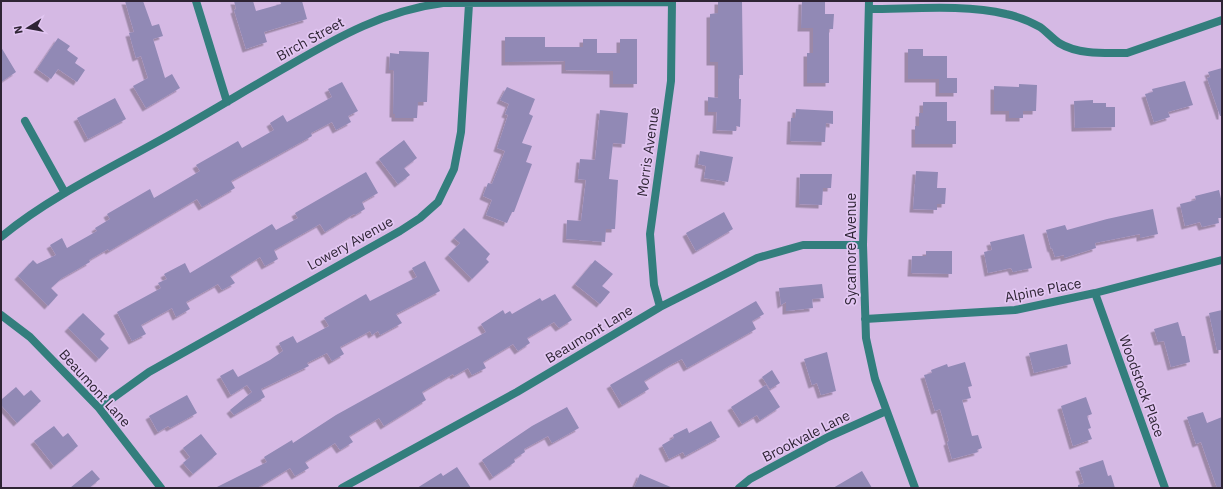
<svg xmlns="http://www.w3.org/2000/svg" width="1223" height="489" font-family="'IBM Plex Sans',sans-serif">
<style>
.building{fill:#9189b5;filter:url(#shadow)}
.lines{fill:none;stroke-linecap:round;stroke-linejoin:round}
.street{stroke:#337e7d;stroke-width:8}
.labels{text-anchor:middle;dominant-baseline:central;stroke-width:3.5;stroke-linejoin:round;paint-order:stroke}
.street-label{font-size:14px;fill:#2e2434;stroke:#e2c6f2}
</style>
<defs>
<filter id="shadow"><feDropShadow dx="-3.5" dy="3.5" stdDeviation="0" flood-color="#0004"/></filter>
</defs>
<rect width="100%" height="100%" fill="#d5b9e4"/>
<!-- building -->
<path class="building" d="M125,1H143L152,26L159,24L163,36L153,39L165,78L172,74L180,88L146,108L133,86L148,78L141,56L136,58L129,33L134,32Z
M234,1H253L256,11L281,4L280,1H302L307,19L264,32L267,42L246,49L234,10L236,9Z
M718,1H742L743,75H739V99H741L740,127L736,126V131L716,130L717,112H708V97L718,98V62H710V14L718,13Z
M802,1H825V14H834L833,29H829V83H807V53H813V28H801Z
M505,37H545V47H583V39H597V53H620V39H637V84H613V71L565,70V61L505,62Z
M58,38L70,46L67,50L78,58L75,63L85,70L77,82L58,69L51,79L37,69Z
M1,47L16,72L1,82Z
M908,49H923V56H947V78H957V93H939V79H944H908Z
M399,51L429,52L427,102H418L417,118H395V114H393L394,70H389L390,53L399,54Z
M1222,68V116H1220L1207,78L1210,77L1208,72Z
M1185,81L1193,105L1168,112L1170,117L1154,122L1145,94L1153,92L1152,89Z
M342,82L358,111L348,116L351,122L336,130L332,122L311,133L312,136L231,181L235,188L202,207L197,199L109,251L108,249L89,260L90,262L62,278L51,288L58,295L48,306L18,276L33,260L37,264L56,255L50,245L62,238L67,248L97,231L95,228L110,219L107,214L150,189L154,198L200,171L196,165L226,148L238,141L242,148L274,130L270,123L283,115L287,122L332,97L328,89Z
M1019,84L1037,85L1036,111H1023V118H1009V111H994V86L1019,87Z
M507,87L535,99L529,114L533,116L522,143L532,146L526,162L532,164L514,212H512L507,223L486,215L492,200L483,196L488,183L492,184L505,151L497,148L508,115L505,114L509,104L500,100Z
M115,98L126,119L88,139L77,118Z
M1093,100V103H1106V107H1115V127L1075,128L1074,101Z
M923,102H947V121H956V144H915V126H919V113H923Z
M796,109L833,111V124L826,123L825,142L790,141L791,118H795Z
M600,110L628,113L625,144L613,143L609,179L618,180L615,229H606L605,242L566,239L567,220L581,221L586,180L578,179L580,159L595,160Z
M404,140L417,158L404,168L410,175L398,184L379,159Z
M700,151L733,157L728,182L704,178L706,166L698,164Z
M916,171L938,172L937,188H946L945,204H937V210L913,209Z
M366,172L378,193L362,202L365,209L355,215L354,214L325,232L320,224L274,250L278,259L265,266L260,257L230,276L235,283L222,290L218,284L186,302L190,309L176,317L172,308L141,325L146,334L132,341L117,312L161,288L158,283L167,279L164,274L185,263L190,273L272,224L276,230L298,218L295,213Z
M800,174H832L831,188H823L822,205L799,204Z
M1219,190L1222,203V218H1218L1219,223L1202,227L1200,222L1185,226L1180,204L1196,200L1195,196Z
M1153,209L1158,234L1140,238V234L1095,243L1096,248L1064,258V255L1055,257L1052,248L1051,249L1046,230L1065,225L1067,230L1107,219Z
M724,212L733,229L696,251L686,233Z
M464,228L490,254L486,259L489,262L472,279L448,255L460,243L454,238Z
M1024,234L1032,268L1013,272L1011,268L988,273L984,252L992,250L990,242Z
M926,251H952V274L911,273L912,256H926Z
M595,260L613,274L602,286L610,292L600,304L575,284Z
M425,261L440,291L396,314L402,323L380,335L378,331L372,335L370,331L340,347L344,354L332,361L327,353L307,363L309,366L261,389L265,397L234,415L230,410L252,392L247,385L231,395L220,376L233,369L238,377L270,360L283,351L279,343L293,336L297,343L329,326L324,318L366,294L370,301L417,277L412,268Z
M822,284L824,298L812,299L813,308L786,311V302L781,305L779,288Z
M555,294L572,320L559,328L554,322L527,338L530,343L518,351L513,344L483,362L486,368L472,375L468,368L454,376L453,374L422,392L426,400L384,426L379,418L349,436L353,442L340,450L335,443L305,462L309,468L295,476L290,468L257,488H215L267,462L264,457L292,440L293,443L336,415L486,332L481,324L503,310L505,314L510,311L512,314L540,298L542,301Z
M756,301L764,314L752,321L756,329L687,368L682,359L672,364L644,381L649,389L622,405L610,385Z
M1222,310V350H1217L1209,313Z
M83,313L105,334L100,339L109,348L99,359L68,328Z
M1178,322L1182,336H1185L1190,362L1171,367L1164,341L1158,342L1154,329Z
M1067,344L1071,364L1034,373L1029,353Z
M827,352L836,391L821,395L817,383L812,385L804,359Z
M965,362L972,386L968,387L971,398L962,400L972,436L978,435L982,448L977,450L978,452L952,459L947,442L949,441L940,409L935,411L924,375L932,373L931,370L947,364L948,367Z
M772,370L780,383L770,389L762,377Z
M766,385L780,407L760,420L757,415L742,424L731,407Z
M16,387L24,396L31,390L41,401L17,423L1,405V400Z
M187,395L197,413L170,428L168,426L158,432L149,416Z
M1086,397L1092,414L1087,416L1091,428L1088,429L1092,439L1073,446L1061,406Z
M567,407L579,428L552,443L548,436L524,449L525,452L514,459L515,462L493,477L482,460L532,426Z
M1203,412L1207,423L1222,417V488H1217L1201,442L1196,444L1187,417Z
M711,421L720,437L685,456L683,452L669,459L662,445L674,438L673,435L687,428L689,433Z
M54,426L63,437L68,433L78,446L54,466L34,441Z
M201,434L217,454L193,474L183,463L190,457L183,448Z
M1103,460L1108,476L1111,475L1115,488H1078V485L1084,483L1079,468Z
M457,467L471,488H417L441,473L443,476Z
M92,470L100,479L89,488H70Z
M862,471L872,488H833Z
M640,474L673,488H634Z"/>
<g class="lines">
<!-- street -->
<path class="street" d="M196,1L227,102
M869,1L863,245L866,338L875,379L915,488
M869,9C910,9 966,4 1006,14C1016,16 1031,22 1040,27C1047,32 1052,38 1059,43C1079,55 1105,53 1127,53L1222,20
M25,121L65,193
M1,237C53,194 121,163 180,129C217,108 253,86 290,65C338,37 386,10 443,3L672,2
M1095,293L1165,488
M660,307L654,285L650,234L671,81L672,1
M1,315L30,337L99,408L161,488
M865,319L1015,310L1095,293L1222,260
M99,408L149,372L400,231L420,218L438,202L454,169L461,132L469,4
M342,488L517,392L660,307L757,258L803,245H863
M739,488L750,479L828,437L886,411"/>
</g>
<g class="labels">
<!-- street labels -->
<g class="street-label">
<text transform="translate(310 39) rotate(-29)">Birch Street</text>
<text transform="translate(648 152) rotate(-82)">Morris Avenue</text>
<text transform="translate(350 243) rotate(-29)">Lowery Avenue</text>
<text transform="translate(851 249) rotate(-90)">Sycamore Avenue</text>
<text transform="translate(1043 290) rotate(-11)">Alpine Place</text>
<text transform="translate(589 334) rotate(-31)">Beaumont Lane</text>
<text transform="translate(1142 386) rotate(70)">Woodstock Place</text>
<text transform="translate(95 388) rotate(48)">Beaumont Lane</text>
<text transform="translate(806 436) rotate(-27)">Brookvale Lane</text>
</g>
</g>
<!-- border -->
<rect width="1223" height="489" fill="none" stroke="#2e2434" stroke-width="4"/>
<!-- north arrow -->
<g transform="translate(28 28) rotate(259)" stroke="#e2c6f2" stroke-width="3" paint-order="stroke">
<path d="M0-3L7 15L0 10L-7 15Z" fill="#2e2434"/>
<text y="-6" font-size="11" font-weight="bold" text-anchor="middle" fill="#2e2434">N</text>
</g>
</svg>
